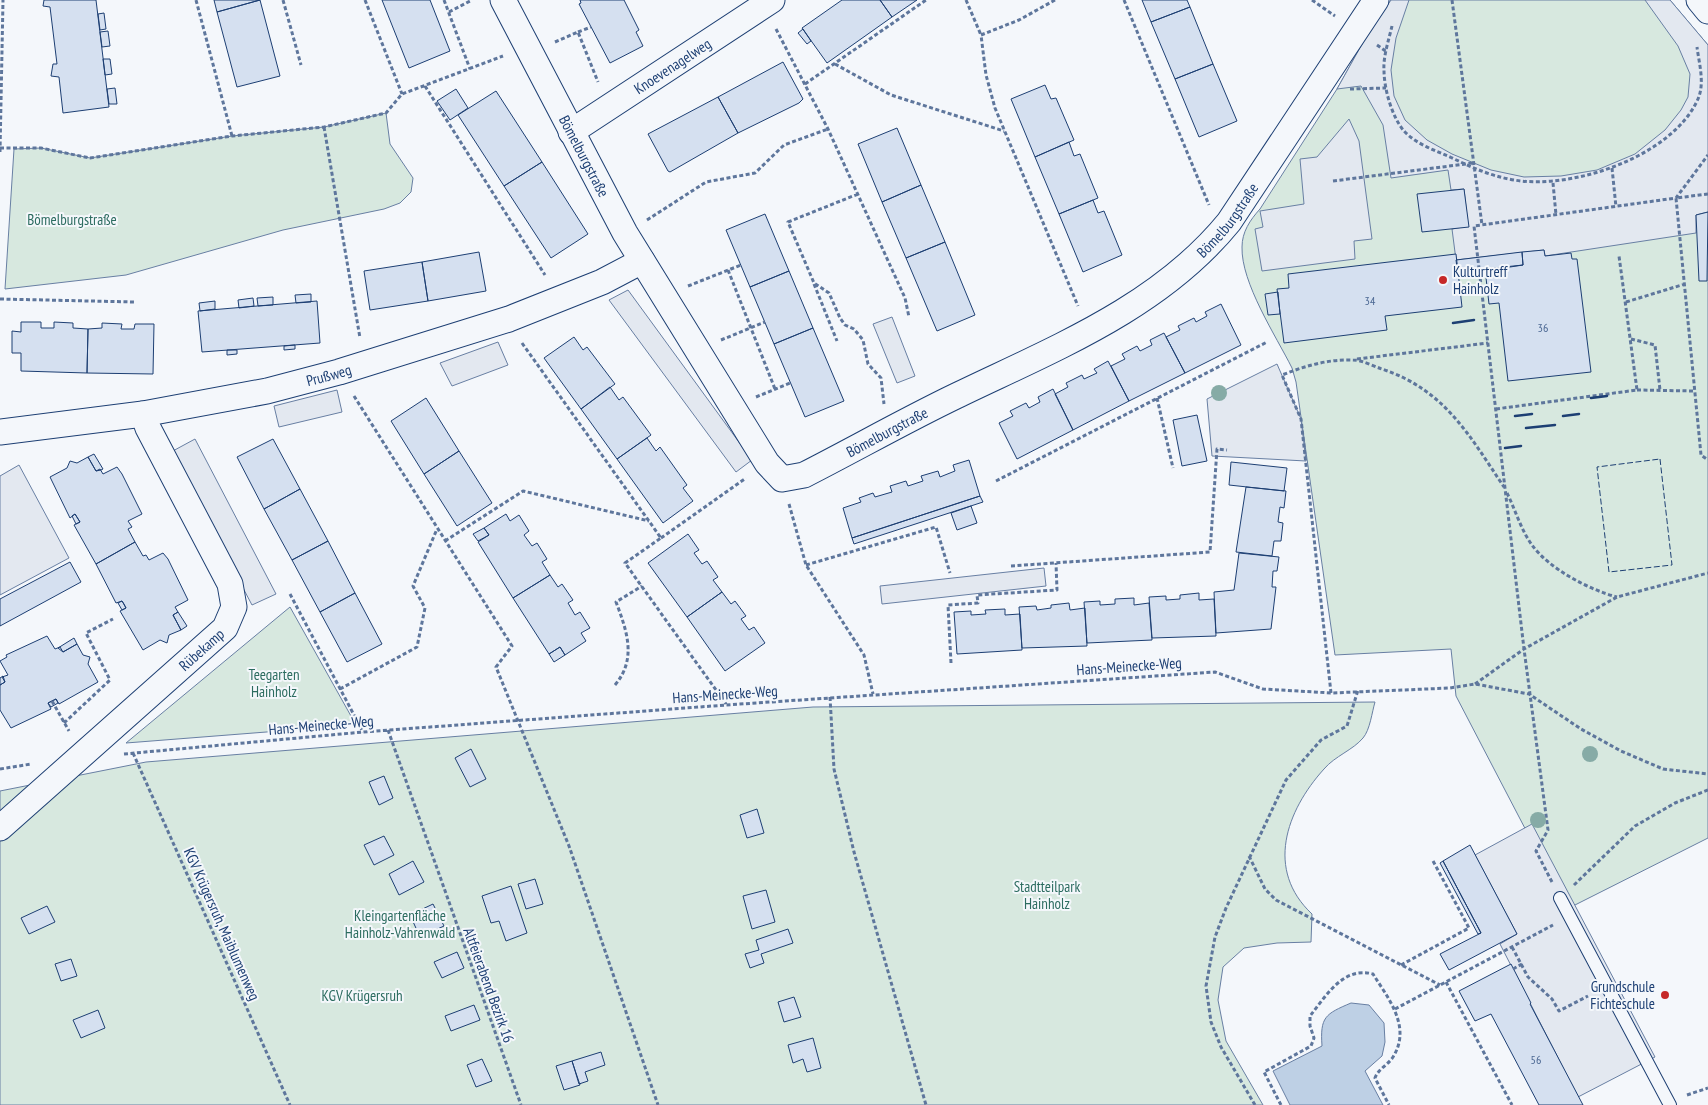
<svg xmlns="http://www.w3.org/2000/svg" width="1708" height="1105" font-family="'PT Sans Narrow',sans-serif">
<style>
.green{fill:#d7e8df;stroke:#687fa3}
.parking{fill:#e3e8f0;stroke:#687fa3}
.water{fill:#bed0e5;stroke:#687fa3}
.building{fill:#d5e0f0;stroke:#1d3f73}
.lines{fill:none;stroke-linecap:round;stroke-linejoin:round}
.service-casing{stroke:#1d3f73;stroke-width:14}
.minor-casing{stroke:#1d3f73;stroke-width:27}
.path{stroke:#5e769c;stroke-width:3;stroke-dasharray:4 2.5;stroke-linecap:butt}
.service{stroke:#f4f7fb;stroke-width:12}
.minor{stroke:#f4f7fb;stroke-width:25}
.fence{stroke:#1d3f73;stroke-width:1;stroke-dasharray:6 2.5;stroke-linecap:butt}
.wall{stroke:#1d3f73;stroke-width:2.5}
.tree{fill:#86aba6}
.poi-dot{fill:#c62828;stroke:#f4f7fb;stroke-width:2}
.labels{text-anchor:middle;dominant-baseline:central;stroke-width:4;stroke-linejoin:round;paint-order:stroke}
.number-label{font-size:12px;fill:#4b6792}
.street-label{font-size:15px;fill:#1d3f73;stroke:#f4f7fb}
.park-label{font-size:15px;fill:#2c6c60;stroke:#f4f7fb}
.poi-label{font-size:15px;fill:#1d3f73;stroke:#f4f7fb;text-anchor:start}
</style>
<rect width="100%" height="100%" fill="#f4f7fb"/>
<!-- green -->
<path class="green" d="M1391,0H1670L1708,45V838L1567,909L1456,696L1451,649L1335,655L1296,382L1292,368C1276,336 1241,283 1242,247C1242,232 1250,220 1260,209L1337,89L1366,37Z
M386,113L390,144L413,178L411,192L400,203L384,209L283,230L126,275L5,289L14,149L41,148L90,158L232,136L324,127Z
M290,607L356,725L126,743Z
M1375,702C1372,712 1370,730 1363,738C1353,750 1335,756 1324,769C1286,811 1265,870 1312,914L1311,942L1277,943L1244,948L1223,967L1218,1000L1226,1041L1263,1105H0V791L146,762L813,707Z"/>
<!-- parking -->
<path class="parking" d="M1391,0H1409L1396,38L1391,70L1394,96L1405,120L1427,140L1452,154L1491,170L1524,177L1561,176L1597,170L1635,154L1665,130L1681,110L1688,97L1690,74L1678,46L1645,0H1670L1708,45V212L1696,215V233L1545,256L1544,250L1456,260L1452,229L1468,226L1464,189L1451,190L1448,170L1391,178L1383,125L1361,86L1337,89L1366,37Z
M1349,119L1359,141L1372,239L1354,241L1355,259L1262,271L1255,229L1263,227L1260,211L1304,204L1300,159L1317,157Z
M628,290L752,460L736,472L609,300Z
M892,317L915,376L897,383L873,324Z
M498,342L508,365L452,386L440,363Z
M1277,364L1301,419L1306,461L1212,456L1207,399Z
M337,390L342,412L279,427L274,406Z
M195,439L276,594L252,605L171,452Z
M19,465L69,558L0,595V476Z
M1044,568L1046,586L882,604L880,586Z
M1532,824L1655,1057L1578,1097L1500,944L1517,934L1475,855Z"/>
<!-- water -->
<path class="water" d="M1351,1003L1369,1005L1384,1023L1385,1042L1382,1056L1365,1071L1383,1105H1290L1273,1071L1322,1046C1320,1017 1325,1014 1351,1003Z"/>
<!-- building -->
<path class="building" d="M44,0H96L109,107L63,113L59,77L51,76L53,64H57L50,7L43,6Z
M214,0H260L217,12Z
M260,0L280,76L237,87L217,12Z
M382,0H430L450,51L409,68Z
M580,0H624L639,30L636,32L643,46L610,63L579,4L581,3Z
M842,0H880L892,17L827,63L802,28Z
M880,0H917L892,17Z
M1142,0H1187L1190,7L1151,22Z
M1190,7L1213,64L1175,79L1151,22Z
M104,13L106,29L100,30L98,14Z
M803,29L811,41L807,44L798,33Z
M108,31L110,46L102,47L100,32Z
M103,59H110L112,74L105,75Z
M783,62L803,99L799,103L738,133L718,97Z
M1213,64L1237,121L1199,137L1175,79Z
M1045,85L1051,99L1056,98L1074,140L1035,157L1011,99Z
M115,88L117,104H109L107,89Z
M456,89L468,108L450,120L437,101Z
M496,91L542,162L504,186L458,115Z
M718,97L738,133L670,172L668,171L648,134Z
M897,128L921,185L882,202L858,144Z
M1069,142L1074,156L1080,154L1098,198L1059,214L1035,157Z
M542,162L588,234L551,258L504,186Z
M921,185L945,242L906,258L882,202Z
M1464,189L1469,227L1422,232L1417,194Z
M1093,200L1098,213L1104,211L1122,255L1083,272L1059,214Z
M1708,212L1707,281H1699L1696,215Z
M765,214L789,271L750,287L726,230Z
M945,242L975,315L937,331L906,258Z
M1544,250L1545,256L1571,253L1572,259H1577L1591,372L1508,381L1499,303L1489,304L1485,269L1523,265L1522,252Z
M479,252L486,291L428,301L422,262Z
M1522,252L1523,265L1458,275L1456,260Z
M1456,254L1462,307L1385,316L1387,330L1284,343L1277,289L1289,288L1288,274Z
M422,262L428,301L370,310L364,271Z
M789,271L813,328L774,344L750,287Z
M1278,292L1280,314L1268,315L1265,294Z
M311,294V302L296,303L295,295Z
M273,297V305L258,306L257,298Z
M253,298L254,306L239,308L238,300Z
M215,301V309L200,311L199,303Z
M317,301L320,343L202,352L198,311Z
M1221,304L1241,345L1185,373L1166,337L1180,330L1178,326L1194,318L1196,322L1207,316L1205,312Z
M21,322H41V328H54V322L73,323V328L88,329L87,373L21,371V353H12V331L21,332Z
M102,323L122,324L121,329H134L135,324H154L153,374L87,373L88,329L102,328Z
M813,328L844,401L805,417L774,344Z
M1164,333L1185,373L1129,401L1111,366L1125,359L1122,354L1137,346L1140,351L1152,345L1150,340Z
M574,337L583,350L587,347L615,384L581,409L544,358Z
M295,345V349L284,350V346Z
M227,350H237V354L227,355Z
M1108,361L1129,401L1073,430L1055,394L1068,387L1066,383L1082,375L1084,379L1097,373L1094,369Z
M610,387L619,400L623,397L651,435L617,459L581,409Z
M1053,389L1073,430L1017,459L999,423L1013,416L1010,411L1026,403L1029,408L1040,402L1038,397Z
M426,398L459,451L424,474L391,421Z
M1197,415L1207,461L1182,466L1173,420Z
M647,438L656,451L660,447L687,485L683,488L693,501L663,523L617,459Z
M273,439L300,489L264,509L237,457Z
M459,451L492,503L457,526L424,474Z
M94,454L103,469L101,470L96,471L88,457Z
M88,457L96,471L100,469L103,474L117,467L122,474L142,514L128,521L132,527L128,529L135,542L96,564L74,525L80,522L75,514L70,518L50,477L67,468L70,461L77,463Z
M969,460L980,496L852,538L843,508L861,502L859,498L873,493L875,497L892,492L890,486L906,481L908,486L923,481L921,476L938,471L940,477L955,471L953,465Z
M1231,462L1287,468L1284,491L1229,485Z
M1246,487L1286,491L1284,508L1280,507L1278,522L1283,523L1281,541H1274L1272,556L1236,552Z
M300,489L328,541L292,560L264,509Z
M980,496L983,502L854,544L852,538Z
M971,506L977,523L957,530L951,513Z
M75,514L80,522L76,524L72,516Z
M506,514L510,521L519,515L529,531L524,535L532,546L537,543L547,559L542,562L550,575L513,598L478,542L489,535L484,528Z
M484,528L489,535L478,541L473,534Z
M688,534L699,550L694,553L702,564L707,561L718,577L713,580L722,592L687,617L648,563Z
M328,541L355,593L320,612L292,560Z
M135,542L143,556L146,555L149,560L163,553L168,559L188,600L175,607L178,612L173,615L181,630L169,635L167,643L160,640L143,650L120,611L126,608L124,604L122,601L116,603L96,564Z
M1239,553L1279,557L1277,571H1273L1272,587H1276L1271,629L1216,633L1214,592L1234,590Z
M70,562L81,582L0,626V599Z
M550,575L558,587L562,584L573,600L568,603L575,615L580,612L590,628L581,633L586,641L565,655L560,647L549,654L513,598Z
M722,592L731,604L735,601L746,616L741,619L749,630L754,627L765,643L725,671L687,617Z
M355,593L382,644L347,662L320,612Z
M1199,593V600L1214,599L1216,636L1152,638L1149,597L1166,596V600L1180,599V595Z
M1134,598V605L1149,603L1152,640L1087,643L1084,602L1100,601V605L1115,604V599Z
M122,601L126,608L122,610L118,603Z
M1069,603L1070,610L1085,608L1087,646L1022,648L1019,607L1036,606L1037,610L1051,608V605Z
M1005,609V615L1020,614L1022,650L957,654L954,612L971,611V615L986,614L985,610Z
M178,612L187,626L181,630L173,615Z
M47,636L55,649L60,647L63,652L77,644L83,655L90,657L88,664L98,682L59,704L56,699L48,703L51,709L11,728L0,710V685L5,682L2,677L8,675L0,661L7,657L6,655Z
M74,638L77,644L63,652L58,648Z
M560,647L565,655L554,662L549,654Z
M3,676L5,682L0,685V678Z
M56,699L58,703L51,707L48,703Z
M471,749L486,779L470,787L455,758Z
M384,776L393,798L379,805L369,782Z
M757,809L764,833L747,838L740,815Z
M384,836L394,855L374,865L364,845Z
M1470,845L1517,934L1449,970L1440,954L1481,933L1443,861Z
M413,861L424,882L399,895L389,874Z
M1443,861L1481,933L1478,934L1440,863Z
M535,879L543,904L526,909L518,884Z
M511,886L527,933L506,941L499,921L491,923L482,896Z
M766,890L775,922L752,929L743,896Z
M433,904L444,926L420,937L410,915Z
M47,906L55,922L29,934L21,918Z
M788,929L793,943L761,954L764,963L750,968L745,954L759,950L756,940Z
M457,952L464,968L442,978L434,962Z
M71,959L77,976L61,981L55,964Z
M1511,964L1531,1003L1530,1004L1583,1105H1539L1491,1014L1475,1021L1459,991Z
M794,997L801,1017L784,1022L778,1002Z
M474,1005L480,1020L451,1031L445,1016Z
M98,1010L105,1028L81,1038L73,1020Z
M813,1038L821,1068L807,1072L803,1059L793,1063L788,1045Z
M601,1052L605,1065L585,1072L588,1081L579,1084L572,1061Z
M482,1059L492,1081L476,1087L467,1065Z
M572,1061L580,1085L564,1090L556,1066Z"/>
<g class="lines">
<defs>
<path id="service" d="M1560,898L1670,1105"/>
<g id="minor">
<path id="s1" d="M503,0L625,233L767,463L782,479L804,475C855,449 904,421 956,396C1053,349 1159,308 1229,222L1376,0"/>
<path d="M1699,0L1708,11"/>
<path id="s2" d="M571,132L772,0"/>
<path id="s3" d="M0,432L143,414L267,391L339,372L509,319L602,282L642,261"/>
<path id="s4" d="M0,828L225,628L234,607L230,584L148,428L143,414"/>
</g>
</defs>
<!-- service casing -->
<use href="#service" class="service-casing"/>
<!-- minor casing -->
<use href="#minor" class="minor-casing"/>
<!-- path -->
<path class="path" d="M196,0L232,136
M283,0L301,65
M365,0L402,94
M444,0L470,69
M966,0L981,35
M1055,0L1019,20L981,35L986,75L995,108L1078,306
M1124,0L1209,205
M1312,0L1335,16
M1452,0L1482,225
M449,12L472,0
M1392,26C1389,39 1383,57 1384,70C1384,89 1392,117 1404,131C1416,144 1434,150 1450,157C1471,167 1490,176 1514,180C1572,190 1672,157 1698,99C1705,83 1699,63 1697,47
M776,29L828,129L905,298L909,317
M578,32L591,27
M555,42L578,32L598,82
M1377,45L1387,52
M835,64L891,95L1004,131
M805,84L926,0
M425,86L545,275
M1350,89L1386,88
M324,127L360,338
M0,148H41L90,158L232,136L324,127L386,113L402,94L503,56
M0,152L3,0
M1612,168L1616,207
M1333,181L1473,163
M1553,183L1556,215
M858,194L788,222L814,283L829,293L840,318L845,325L854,329L863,340L868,364L881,378L884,404
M1708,194L1676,198L1701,455L1708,460
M647,220L706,182L755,173L784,145L828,129
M728,270L775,389
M814,284L837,341
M688,286L741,265
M0,299L135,302
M1626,302L1685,284
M1631,339L1655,345L1660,390
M721,340L765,322
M522,343L661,538L625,563L726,704
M1357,359L1488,343
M1637,390L1695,391
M354,396L512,646L496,667L569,846L658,1105
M756,397L790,383
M1157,398L1173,468
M1496,409L1637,390L1619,256
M996,481L1267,342
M1507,493C1515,509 1521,530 1532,545C1549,569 1590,590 1617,597
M789,504L806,565L864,655L873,694
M661,538L746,478
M445,541L523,491L649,521
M806,565L936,527L950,573
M1011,566L1210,552L1217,449L1227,450
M290,594L363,732
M951,663L948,605L978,603L977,595L1057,590L1056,563
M1475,684L1524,649L1617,597L1708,573
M615,685C637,659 627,631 616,602L642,586
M340,689L417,647L425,608L413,586L437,529
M1331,693L1301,419L1282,375C1305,366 1328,359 1353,360C1362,360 1373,366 1382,369C1445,390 1469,435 1504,487
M830,697L834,769L854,852L926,1105
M52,701L69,731
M64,723L110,680L86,633L113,619
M388,730L521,1105
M133,753L290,1105
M124,754L363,732L726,705L1215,672L1263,689L1331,693L1450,688L1475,684L1529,694L1581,729L1621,751L1663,769L1708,774
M0,769L31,764
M1249,856L1265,889L1276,900L1440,985
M1552,882L1536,851L1548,830L1524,649L1474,226L1676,198L1708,155
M1574,885L1635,826L1675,803L1708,790
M1512,947L1528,977L1552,999L1559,1011L1588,996
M1401,965L1469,928L1432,859
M1513,969L1522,964
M1446,982L1512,1105
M1395,1009L1553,925
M1687,1095L1708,1088
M1255,1105L1221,1047L1211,1022L1206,986L1215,937L1226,908L1286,780L1321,740L1347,726L1358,690
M1281,1105L1264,1072L1311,1046L1314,1038L1310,1026V1016C1326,996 1343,966 1373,974C1388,998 1412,1027 1393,1057C1388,1065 1378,1069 1375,1078L1389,1105"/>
<!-- service -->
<use href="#service" class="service"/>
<!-- minor -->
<use href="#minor" class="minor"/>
<!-- fence -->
<path class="fence" d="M1660,459L1672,565L1609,572L1597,467Z"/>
<!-- wall -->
<path class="wall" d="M1453,323L1474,320
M1591,398L1607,396
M1515,416L1532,414
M1563,416L1579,414
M1526,428L1555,425
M1505,448L1521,446"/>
</g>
<!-- trees -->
<g class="tree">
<circle cx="1219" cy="393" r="8"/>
<circle cx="1590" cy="754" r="8"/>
<circle cx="1538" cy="820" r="8"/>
</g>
<!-- markers -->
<g class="poi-dot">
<circle cx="1443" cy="280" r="5"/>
<circle cx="1665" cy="995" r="5"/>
</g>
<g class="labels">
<!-- number labels -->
<g class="number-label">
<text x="1370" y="300">34</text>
<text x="1543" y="327">36</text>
<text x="1536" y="1059">56</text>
</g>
<!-- street labels -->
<g class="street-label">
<text stroke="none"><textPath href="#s2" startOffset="121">Knoevenagelweg</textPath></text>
<text stroke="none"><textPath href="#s1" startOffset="176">Bömelburgstraße</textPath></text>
<text stroke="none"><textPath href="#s1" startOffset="1076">Bömelburgstraße</textPath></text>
<text stroke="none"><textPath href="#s3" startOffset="334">Prußweg</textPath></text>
<text stroke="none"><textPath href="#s1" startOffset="671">Bömelburgstraße</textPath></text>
<text stroke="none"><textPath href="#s4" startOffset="269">Rübekamp</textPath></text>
<text transform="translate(1129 666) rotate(-4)">Hans-Meinecke-Weg</text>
<text transform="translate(725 694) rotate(-4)">Hans-Meinecke-Weg</text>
<text transform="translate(321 725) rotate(-5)">Hans-Meinecke-Weg</text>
<text transform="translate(222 924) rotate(66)">KGV Krügersruh, Maiblumenweg</text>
<text transform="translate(489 985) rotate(70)">Altfeierabend Bezirk 16</text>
</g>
<!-- park labels -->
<g class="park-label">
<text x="72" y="219">Bömelburgstraße</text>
<text x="274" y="674">Teegarten<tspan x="274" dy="17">Hainholz</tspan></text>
<text x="1047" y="886">Stadtteilpark<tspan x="1047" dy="17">Hainholz</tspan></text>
<text x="400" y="915">Kleingartenfläche<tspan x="400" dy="17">Hainholz-Vahrenwald</tspan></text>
<text x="362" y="995">KGV Krügersruh</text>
</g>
<!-- poi labels -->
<g class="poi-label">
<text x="1453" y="271">Kulturtreff<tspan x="1453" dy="17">Hainholz</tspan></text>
<text x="1655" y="986" text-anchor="end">Grundschule<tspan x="1655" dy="17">Fichteschule</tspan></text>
</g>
</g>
</svg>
